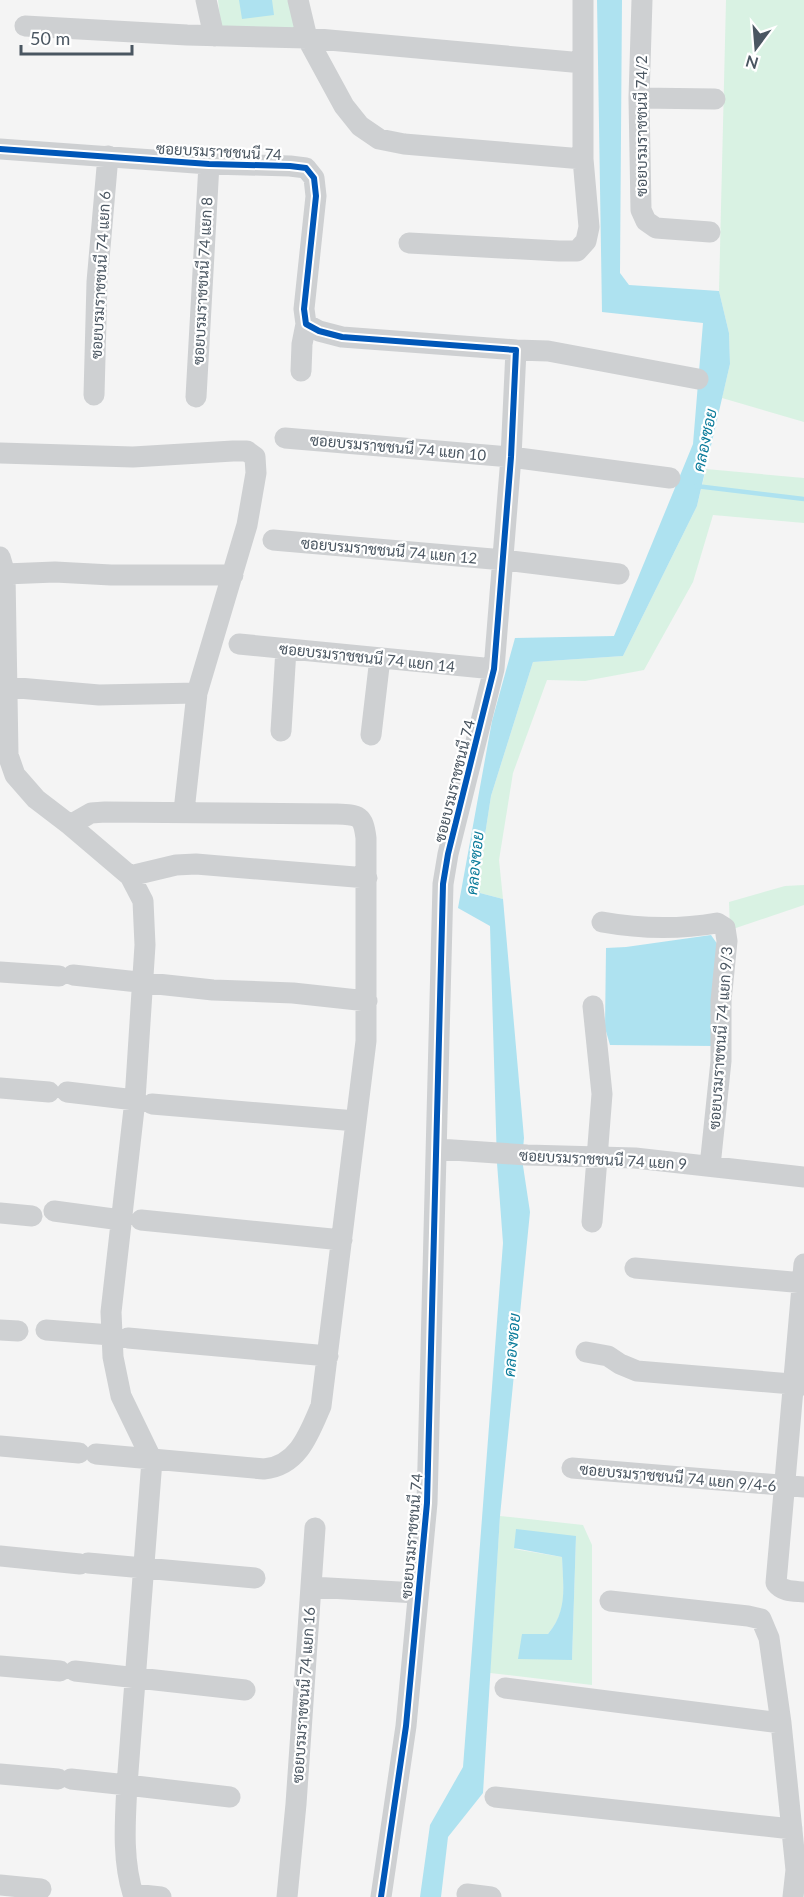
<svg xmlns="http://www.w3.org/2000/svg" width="804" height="1897" font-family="Lato,Sarabun,sans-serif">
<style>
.green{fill:#d9f2e3;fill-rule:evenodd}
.water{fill:#aee2f0}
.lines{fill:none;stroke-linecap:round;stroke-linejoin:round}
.stream{stroke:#aee2f0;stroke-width:4.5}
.minor{stroke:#ced0d2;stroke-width:21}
.cycleway-casing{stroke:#fff;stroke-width:10}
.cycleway{stroke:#0057b8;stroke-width:6}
.labels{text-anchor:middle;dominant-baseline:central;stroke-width:4.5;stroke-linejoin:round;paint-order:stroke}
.street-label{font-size:15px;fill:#4a5661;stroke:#fff}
.water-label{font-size:16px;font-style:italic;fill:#0c7c9b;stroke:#fff}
</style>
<rect width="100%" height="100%" fill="#f4f4f4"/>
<!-- green -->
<path class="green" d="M218,0H291L300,29L221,27Z
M726,0H804V422L722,398L730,364L729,333L719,291Z
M706,469L804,478V523L713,515L693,582L644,670L585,681L547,680L513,773L499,860L503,899L480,893L478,879L491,796L533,662L623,656L697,506Z
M804,885V905L730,930L729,902L785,886Z
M500,1516L583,1525L592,1545V1685L490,1673ZM576,1537L572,1659L548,1634C569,1609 563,1587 562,1557L514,1549Z"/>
<!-- water -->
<path class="water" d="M239,0H272L274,15L242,19Z
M597,0H622L620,273L629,285L719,291L729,333L730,364L697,506L623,656L533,662L491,796L478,880L480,893L503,899L524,1138L522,1159L530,1212L500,1516L483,1793L448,1837L441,1897H420L430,1825L463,1767L503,1243L497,1163L490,926L458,908L492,721L515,638L614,636L693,444L703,323L602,312Z
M711,935L718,945L713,1046L610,1045L605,1028L606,948L626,947Z
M516,1529L576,1536L572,1660L518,1659L522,1634H548C568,1610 563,1587 562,1557L514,1548Z"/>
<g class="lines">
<!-- stream -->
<path class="stream" d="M696,486L804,499"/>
<!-- minor -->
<path class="minor" d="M206,0L214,36
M298,0L307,38L344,106L360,126L379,139L404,144L583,159
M642,0L639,98L641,210L646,221L656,228L710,232
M25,26L187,35L307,38L583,63
M639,98L715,99
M0,149L209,164L290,166L306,168L314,178L316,196L304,309L306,324L319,331L342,337L516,350L511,457L494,669L448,854L443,884L427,1503L406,1726L381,1897
M409,243L559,251H577L586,241L589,227L583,159V0
M516,350L548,351L698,379
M301,371L302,344L306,324
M94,395L97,282L108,156
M196,397L209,164
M285,438L511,457L670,478
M0,453L133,457L233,451H247L255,457L256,473L247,525L197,693L184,811
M273,540L504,560L619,574
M0,557L5,574L8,755L15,775L36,799L70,825L130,876L143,901L145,945L135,1100L111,1312L113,1357L121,1396L152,1460L127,1785L71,1779
M5,574L55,572L111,575H233
M239,644L494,669
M7,687L99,695L197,693
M281,731L286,649
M371,735L380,658
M70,825L91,813L105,812L336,814C359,815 363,815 366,838V1041L321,1406C309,1434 298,1466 264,1469L96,1454
M130,876L176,865L196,864L367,878
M602,922C641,929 677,930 717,923L725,928L727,941L721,1001V1061L710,1166
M0,972L59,976
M73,975L213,990L293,993L367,1001
M0,1088L49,1092
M67,1092L135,1100
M152,1104L356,1121
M438,1149L527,1155L635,1158L804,1177
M54,1211L121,1220
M0,1213L32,1216
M141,1220L342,1240
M592,1222L602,1094L593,1006
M804,1264L776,1583C783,1592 793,1591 804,1592
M635,1268L804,1283
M0,1330L18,1331
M46,1330L111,1335
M128,1338L328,1356
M586,1352L608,1356L620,1364L637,1371L804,1385
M0,1446L79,1453
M572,1468L804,1487
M0,1556L80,1564
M88,1563L255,1578
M311,1587L417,1593
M610,1601L748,1616L761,1619L769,1638L781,1723L796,1870L793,1897
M0,1666L60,1671
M75,1671L245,1690
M505,1688L781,1723
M0,1774L58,1779
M495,1797L792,1829
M0,1885L41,1889
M133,1894L161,1897
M467,1894L491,1897
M134,1897C122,1862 125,1822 127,1785L230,1797
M287,1897L296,1804L315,1528"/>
<defs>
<path id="cycleway" d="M0,149L209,164L290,166L306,168L314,178L316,196L304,309L306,324L319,331L342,337L516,350L511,457L494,669L448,854L443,884L427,1503L406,1726L381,1897"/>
</defs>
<!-- cycleway casing -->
<use href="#cycleway" class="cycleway-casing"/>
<!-- cycleway -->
<use href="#cycleway" class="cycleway"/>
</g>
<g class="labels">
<!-- street labels -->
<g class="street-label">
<text transform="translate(641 126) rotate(-90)">ซอยบรมราชชนนี 74/2</text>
<text transform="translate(219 151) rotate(3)">ซอยบรมราชชนนี 74</text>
<text transform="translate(100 275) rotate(-87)">ซอยบรมราชชนนี 74 แยก 6</text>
<text transform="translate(202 281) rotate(-87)">ซอยบรมราชชนนี 74 แยก 8</text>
<text transform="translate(398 447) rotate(5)">ซอยบรมราชชนนี 74 แยก 10</text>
<text transform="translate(389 550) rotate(5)">ซอยบรมราชชนนี 74 แยก 12</text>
<text transform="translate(367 657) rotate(6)">ซอยบรมราชชนนี 74 แยก 14</text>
<text transform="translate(454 781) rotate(-76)">ซอยบรมราชชนนี 74</text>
<text transform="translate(720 1038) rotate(-86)">ซอยบรมราชชนนี 74 แยก 9/3</text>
<text transform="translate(603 1159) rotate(3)">ซอยบรมราชชนนี 74 แยก 9</text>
<text transform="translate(678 1477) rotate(5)">ซอยบรมราชชนนี 74 แยก 9/4-6</text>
<text transform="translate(411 1536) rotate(-85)">ซอยบรมราชชนนี 74</text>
<text transform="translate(303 1695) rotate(-86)">ซอยบรมราชชนนี 74 แยก 16</text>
</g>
<!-- water labels -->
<g class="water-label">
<text transform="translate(704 440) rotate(-78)">คลองซอย</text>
<text transform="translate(474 863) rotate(-84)">คลองซอย</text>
<text transform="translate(511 1345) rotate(-85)">คลองซอย</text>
</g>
</g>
<!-- north arrow -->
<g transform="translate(756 48) rotate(196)" stroke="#ffffff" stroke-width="4.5" paint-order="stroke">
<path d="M0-4.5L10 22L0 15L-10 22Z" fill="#4a5661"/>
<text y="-9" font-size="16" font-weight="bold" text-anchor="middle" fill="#4a5661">N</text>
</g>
<!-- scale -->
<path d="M21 45v9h111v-9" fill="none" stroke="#4a5661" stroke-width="3"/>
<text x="30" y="45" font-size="18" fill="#4a5661" stroke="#ffffff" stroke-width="4.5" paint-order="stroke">50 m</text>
</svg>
